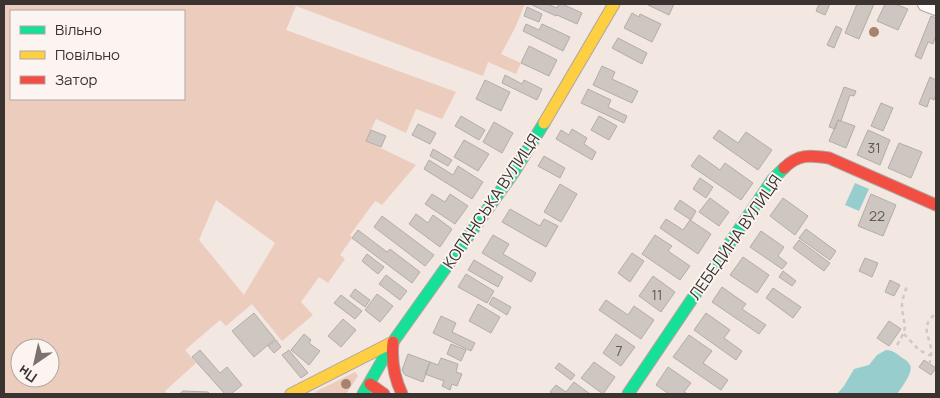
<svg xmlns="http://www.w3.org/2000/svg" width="940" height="398" font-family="Manrope,sans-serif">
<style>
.green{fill:#ecccbd;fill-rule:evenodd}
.water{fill:#97cecd}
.building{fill:#cec6c0;stroke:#b4ada7}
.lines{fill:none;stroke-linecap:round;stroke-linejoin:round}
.street-casing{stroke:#ada5a1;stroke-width:16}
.fast-casing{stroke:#ada5a1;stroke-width:13}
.slow-casing{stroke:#ada5a1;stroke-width:13}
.jam-casing{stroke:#ada5a1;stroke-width:13}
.path{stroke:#cec9c7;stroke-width:2.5;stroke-dasharray:4 4;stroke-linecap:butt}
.street{stroke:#fdfbfa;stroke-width:14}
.fast{stroke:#16e098;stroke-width:11}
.slow{stroke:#ffcf43;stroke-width:11}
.jam{stroke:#f24e42;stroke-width:11}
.tree{fill:#a6826f}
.labels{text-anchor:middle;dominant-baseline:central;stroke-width:4;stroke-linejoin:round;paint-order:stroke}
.number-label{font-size:14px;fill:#605854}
.street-label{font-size:16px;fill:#3b3330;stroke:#fcf4f0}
</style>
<rect width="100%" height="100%" fill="#f2e7e1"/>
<!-- green -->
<path class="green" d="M4,4H525L515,28L501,54L521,63L516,74L488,62L483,76L296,6L286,30L456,92L442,119L416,109L406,133L376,119L366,141L416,165L382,205L375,201L350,235L352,238L340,255L345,259L328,283L319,277L301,302L313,315L282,341L252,304L226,326L220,320L185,350L196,363L165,391L168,394H4ZM11,11H184V99H11ZM216,200L275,243L244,295L199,240ZM20,348H50V378H20Z
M355,372L358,376L346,394H317L315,392Z"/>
<!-- water -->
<path class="water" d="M855,183L869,189L859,211L845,205Z
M886,350C892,350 896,353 901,357C904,359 908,361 910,365C914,372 901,388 897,394H837L844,386L854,369L869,365L877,355Z"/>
<!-- building -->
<path class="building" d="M533,4H547L557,8L559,4H562L582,13L577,24L557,15L556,16L532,5Z
M646,4H674L669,15Z
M819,4H830L825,15L816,11Z
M857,4H874L859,39L845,33Z
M885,4H895L908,9L898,30L877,21Z
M527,7L542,14L539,22L524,16Z
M632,13L639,17L640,14L661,24L652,42L624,28Z
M931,16L936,18V35L933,44L928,42L921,59L915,56Z
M526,24L539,30L542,24L570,37L563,51L523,31Z
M836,26L842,29L834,48L827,45Z
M618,38L647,53L642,64L612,48Z
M529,46L557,60L549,76L521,63Z
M602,66L615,72L612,79L638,91L632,103L593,85Z
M505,75L522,84L524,80L542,89L537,100L502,83Z
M930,77L936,80V94L934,100L930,98L927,107L919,104Z
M485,80L510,92L501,111L476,99Z
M844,87L856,91L854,96L850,95L841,121L838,120L835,129L829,127Z
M588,89L611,100L608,107L627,116L624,123L581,103Z
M881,103L893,108L883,131L871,126Z
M461,116L485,130L479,140L455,126Z
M599,116L617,126L609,140L591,130Z
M838,120L855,126L846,148L829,141Z
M494,122L513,133L502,153L483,142Z
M418,124L436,133L430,144L412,135Z
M572,129L587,138L584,144L596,152L592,160L556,139L561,130L569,135Z
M371,130L386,136L381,147L366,141Z
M719,130L738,143L746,132L772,150L758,170L713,138Z
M868,130L890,140L880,165L857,155Z
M464,140L489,154L478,171L454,157Z
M899,143L922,152L911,178L888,168Z
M433,149L452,160L448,166L430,156Z
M699,155L720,170L725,163L753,183L741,200L691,166Z
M544,156L565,168L560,178L538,166Z
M429,160L453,175L458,166L483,182L472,199L424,169Z
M700,178L713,187L706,198L693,189Z
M560,184L577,194L561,222L544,212Z
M432,194L445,202L450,194L468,206L455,224L425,204Z
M871,194L896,205L883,236L858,226Z
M710,198L729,212L719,226L699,212Z
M783,198L808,216L795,235L770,216Z
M680,200L696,211L691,220L674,209Z
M510,209L540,226L544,219L558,226L546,247L502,222Z
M416,214L428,223L433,215L452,229L440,247L409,224Z
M382,216L434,255L425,266L374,227Z
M666,219L683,230L690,220L711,234L698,254L660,228Z
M806,229L836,251L830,260L799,238Z
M358,230L387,252L390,249L420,272L412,283L352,238Z
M761,231L784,247L778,256L787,263L782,269L750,247Z
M493,235L509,244L503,254L536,273L531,282L482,253Z
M655,235L672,246L668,251L690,266L680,280L642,254Z
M799,240L830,263L824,271L793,248Z
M632,253L644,261L630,282L618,273Z
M367,254L384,267L378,274L362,261Z
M743,257L769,275L757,293L730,275Z
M865,258L878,263L872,277L859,271Z
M474,260L503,277L498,287L468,270Z
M783,271L796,281L792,286L779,277Z
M466,274L494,291L487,303L458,287Z
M386,275L407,291L400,300L379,284Z
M653,276L675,292L661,312L639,296Z
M890,280L900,285L894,296L885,292Z
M722,287L746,304L742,309L766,325L759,334L712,302Z
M773,288L801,307L793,318L766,298Z
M355,289L370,300L365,307L350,296Z
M377,294L393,306L380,322L365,310Z
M341,295L362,311L355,319L334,303Z
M493,297L511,307L507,315L489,304Z
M606,300L628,315L634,306L654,320L641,339L599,310Z
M478,304L500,317L491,333L469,321Z
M254,313L275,339L254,357L232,331Z
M706,313L730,330L724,338L742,351L736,360L694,330Z
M441,316L456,323L452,332L475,343L471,351L433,333Z
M343,319L356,330L341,347L328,336Z
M889,321L901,329L889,346L877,338Z
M304,334L311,340L309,343L320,351L309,365L291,350Z
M616,334L635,347L621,366L603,353Z
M689,335L712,351L703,363L728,380L721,390L673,357Z
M276,340L281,347L274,353L268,346Z
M451,344L466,350L461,361L447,354Z
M200,350L220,373L227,367L242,385L231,394H225L192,357Z
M289,350L308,373L301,378L282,355Z
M408,354L430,362L423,382L405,375L402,370Z
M441,358L458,364L456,372L462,374L457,386L452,384L450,390L442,386L444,381L425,374L430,362L438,365Z
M924,360L936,368L931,375L919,367Z
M594,362L615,377L603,394L581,378Z
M559,363L575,375L571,380L555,368Z
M668,367L691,383L684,392L688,394H669L656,385Z
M574,382L590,394H554L550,392L556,385L566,392Z
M183,391L208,392L210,394H179Z"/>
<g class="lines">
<defs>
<path id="street" d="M925,4L936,8"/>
<path id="fast" d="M363,394L393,342L514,172L544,123
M628,394L773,179L784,168"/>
<path id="slow" d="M544,123L614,4
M291,394L393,342"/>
<path id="jam" d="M784,168C798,154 810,155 829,158L936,205
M393,342C391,361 394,377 402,394
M370,384L384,394"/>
</defs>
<!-- street casing -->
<use href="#street" class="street-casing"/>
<!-- fast casing -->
<use href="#fast" class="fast-casing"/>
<!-- slow casing -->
<use href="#slow" class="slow-casing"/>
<!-- jam casing -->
<use href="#jam" class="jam-casing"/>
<!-- path -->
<path class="path" d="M904,334L919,350L931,356
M897,345C910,324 903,327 902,306C902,299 905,292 907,286
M929,364C930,363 931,357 931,356C933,337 917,329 936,313"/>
<!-- street -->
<use href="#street" class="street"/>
<!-- fast -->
<use href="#fast" class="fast"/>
<!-- slow -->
<use href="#slow" class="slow"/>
<!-- jam -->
<use href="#jam" class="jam"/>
</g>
<!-- trees -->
<g class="tree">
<circle cx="874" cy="32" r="5"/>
<circle cx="346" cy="384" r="5"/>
</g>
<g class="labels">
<!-- number labels -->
<g class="number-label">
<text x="874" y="147">31</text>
<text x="877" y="215">22</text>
<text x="657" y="294">11</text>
<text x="619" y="350">7</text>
</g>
<!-- street labels -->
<g class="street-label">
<text transform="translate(491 201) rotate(-56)">КОПАНСЬКА ВУЛИЦЯ</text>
<text transform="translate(735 237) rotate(-55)">ЛЕБЕДИНА ВУЛИЦЯ</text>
</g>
</g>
<!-- border -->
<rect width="940" height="398" fill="none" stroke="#3b3330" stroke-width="10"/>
<!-- legend -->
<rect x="10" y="10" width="175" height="90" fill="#fcf4f0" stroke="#afa7a3"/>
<rect x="20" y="26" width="25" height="8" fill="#16e098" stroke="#afa7a3"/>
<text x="55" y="35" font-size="15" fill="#3b3330">Вільно</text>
<rect x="20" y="51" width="25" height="8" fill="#ffcf43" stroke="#afa7a3"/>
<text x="55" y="60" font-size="15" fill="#3b3330">Повільно</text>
<rect x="20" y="76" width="25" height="8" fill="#f24e42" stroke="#afa7a3"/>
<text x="55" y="85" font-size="15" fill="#3b3330">Затор</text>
<!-- north arrow -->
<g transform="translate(35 363) rotate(214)"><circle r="24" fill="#fcf4f0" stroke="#afa7a3"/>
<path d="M0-4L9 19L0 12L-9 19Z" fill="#7b726e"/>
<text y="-8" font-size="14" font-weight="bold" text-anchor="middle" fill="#3b3330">Пн</text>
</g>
</svg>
